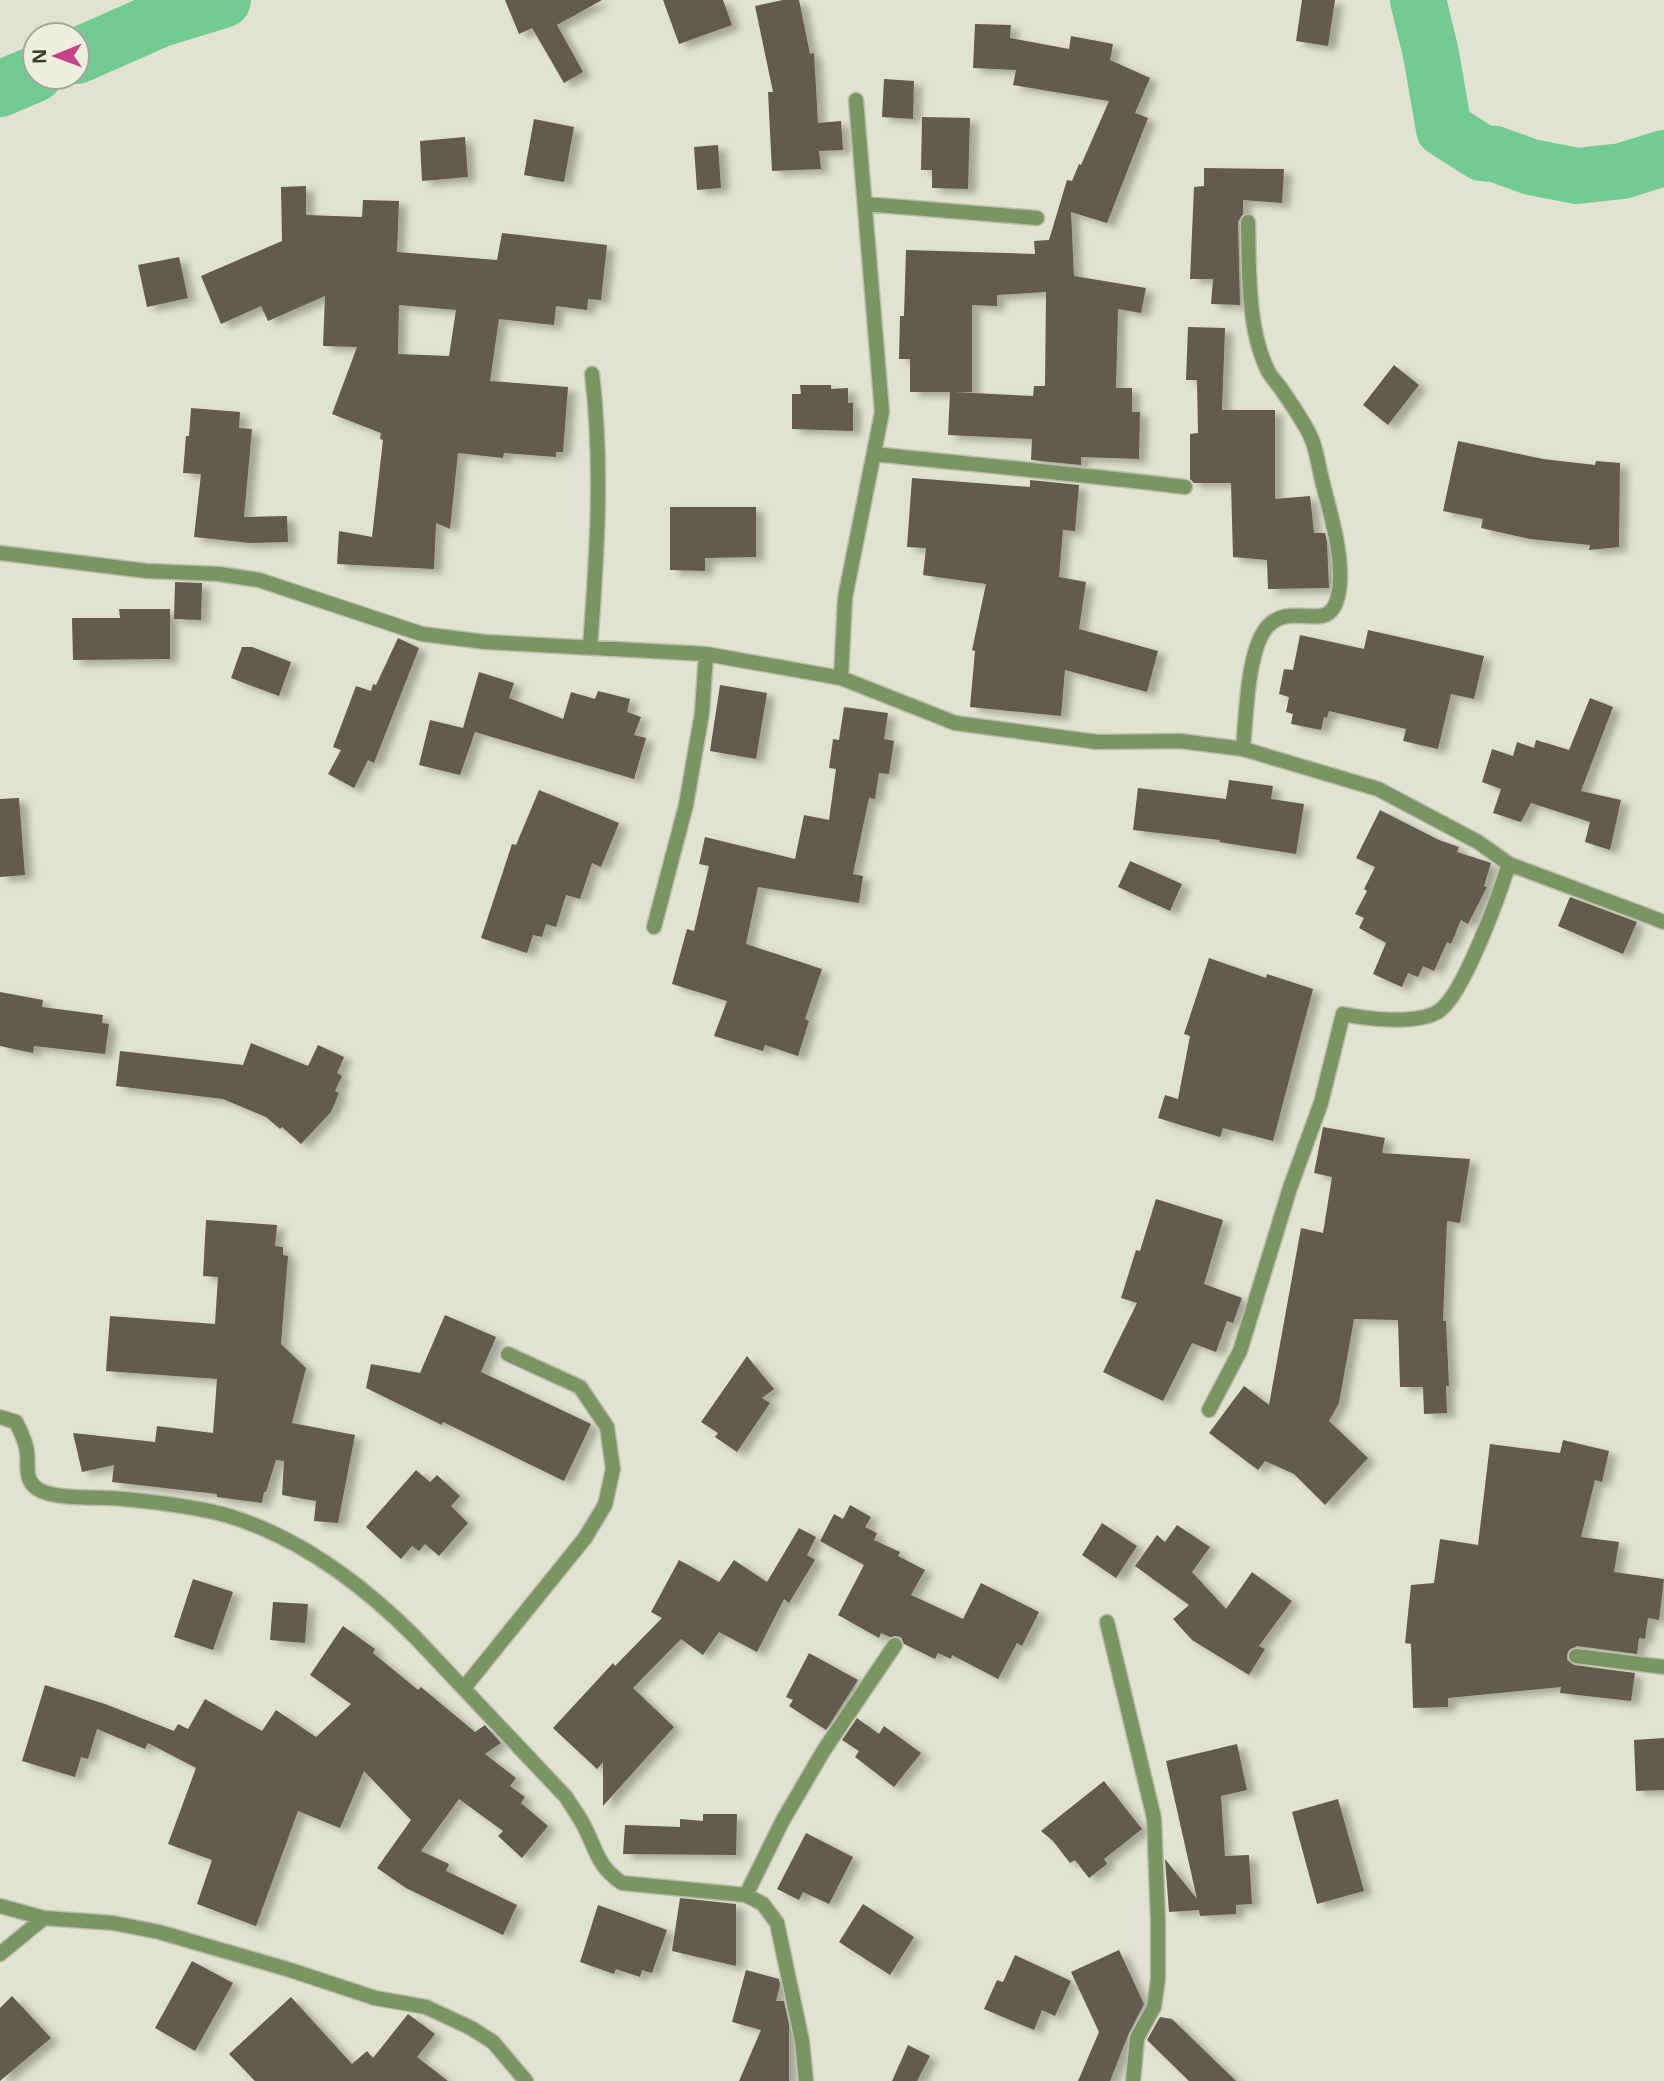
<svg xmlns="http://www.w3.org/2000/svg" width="1664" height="2081" font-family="'Noto Sans',sans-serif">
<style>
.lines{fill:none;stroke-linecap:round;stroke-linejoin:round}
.river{stroke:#71cb92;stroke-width:56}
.building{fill:#635c4d;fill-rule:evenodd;filter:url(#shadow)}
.minor-casing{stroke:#bdbdad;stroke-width:17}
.minor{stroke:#799561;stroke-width:14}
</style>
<defs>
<filter id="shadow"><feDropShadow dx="8" dy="4.5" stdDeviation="3.5" flood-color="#0004"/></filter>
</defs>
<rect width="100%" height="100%" fill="#e1e2cf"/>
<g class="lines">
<!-- river -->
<path class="river" d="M1418,0L1431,54L1444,129L1482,153L1495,154L1531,167L1577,176L1622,171L1664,158
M77,56L161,19L223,0
M0,89L35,74"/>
</g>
<!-- building -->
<path class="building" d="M505,0H602L557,25L583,72L564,83L532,28L519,34Z
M663,0H723L732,25L679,44Z
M783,0H799L810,54L814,53L818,123L841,121L843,150L819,151L821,169L772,171L768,92H773L755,6Z
M1302,0H1335L1328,46L1296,41Z
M975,24L1011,25L1010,38L1069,49L1071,36L1113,44L1110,60L1150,78L1135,113L1148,118L1107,223L1071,212L1074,276L1146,288L1141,313L1118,309L1116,388H1132V412H1140L1139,459L1081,457V465L1031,460L1032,439L948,435L950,392H910V359H899L900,316H904L906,250L1035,254L1034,241L1049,240L1067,180L1072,181L1079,164L1081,165L1109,101L1013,85L1016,70L973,68ZM1046,292L1045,386H1034L1033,396L954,392H972V305L997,306V295Z
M884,79L914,81L913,119L882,117Z
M922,117L970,118L968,189L932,188V170H921Z
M534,119L574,127L564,182L524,175Z
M465,137L468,177L422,181L420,141Z
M718,145L721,188L697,190L694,147Z
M1204,168L1284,169L1282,203L1243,200V214L1238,222L1240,305L1211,304L1213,279H1190L1194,187L1204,186Z
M306,186V215L362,217L363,200L399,201L397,252L497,260L502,233L607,245L601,300L588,299L587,310L556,306L554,325L499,319L490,381L568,387L563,452H556V457L504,453L503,458L458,453L450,529L436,523L434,569L337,564L339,531L372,537L383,440L380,439L381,433L332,414L357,347L323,346L325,296L268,321L261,306L221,324L201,276L282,241L281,187ZM399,305L456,310L449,356L398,354Z
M179,257L188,298L147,307L138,265Z
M1188,327L1225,328L1222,410H1275V499L1310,496L1314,533H1325L1327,542L1329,588L1268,589L1267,560L1233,557L1231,483H1194L1190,479V434L1198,433L1197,380H1186Z
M1394,365L1419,385L1388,425L1363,405Z
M800,385H831V389L848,388V403H853V431L792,429V394H801Z
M191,408L240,412L239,428L252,429L244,517L287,516L288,542L250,543L194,537L201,474L183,473L186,436H189Z
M1458,441L1543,459L1595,465L1596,461L1620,463L1619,547L1589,550L1590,545L1530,539L1481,528L1483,519L1443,511Z
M912,478L1030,487V480L1079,485L1075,531L1063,530L1059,577L1086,582L1079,629L1158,651L1147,692L1065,670L1061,716L970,707L975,651L972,650L986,584L923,575L926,548L907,547Z
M670,507H756V557L705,558V571L670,570Z
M175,582L202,583L201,620L174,619Z
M119,609H170V659L73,660L72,618H120Z
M1368,630L1484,656L1474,699L1451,694L1438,749L1403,741L1406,729L1329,711L1327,718L1324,717L1321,730L1291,724L1293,714L1286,712L1289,697L1279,694L1284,669L1293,670L1300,635L1364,649Z
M398,638L419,648L374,763L368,760L354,788L328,774L341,750L333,747L356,686L371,691L373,684L376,685Z
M242,647H252L291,662L279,696L231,678Z
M479,672L514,683L509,698L563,719L571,692L595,699L598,691L630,699L627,712L641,717L634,735L646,738L634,779L475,732L460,775L419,765L430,720L463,728Z
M720,685L767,693L756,759L710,751Z
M1590,698L1613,707L1581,791L1621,800L1610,850L1585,842L1590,822L1531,803L1521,822L1493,813L1501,789L1482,782L1492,749L1513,756L1517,742L1534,748L1536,740L1569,750Z
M844,707L888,713L884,739L894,741L889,774L879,773L875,799L869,798L853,874L863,876L859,903L758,887L746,944L822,969L805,1019L809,1021L798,1056L765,1045L763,1051L714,1036L727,1001L672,984L687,929L694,931L709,866L699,864L705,837L795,859L804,815L829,820L836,769L829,768L833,739L839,740Z
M1229,780L1273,786L1271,799L1304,804L1296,854L1219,842L1220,840L1133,830L1138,788L1226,799Z
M539,790L619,823L601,867L592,863L580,899L566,895L556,927L546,924L542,937L533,935L527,953L481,938L512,844L516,845Z
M19,798L25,875L0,877V799Z
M1380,810L1439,840L1459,847L1457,852L1491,863L1484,886L1487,887L1468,924L1461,920L1451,944L1447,942L1434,971L1423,966L1418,977L1408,973L1402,987L1373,974L1386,943L1359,928L1364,918L1355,914L1367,891L1364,889L1375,867L1356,858Z
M1130,861L1182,884L1170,911L1118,887Z
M1570,897L1637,922L1623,954L1558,926Z
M1209,958L1266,978L1267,974L1313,989L1273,1141L1223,1128L1220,1137L1158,1118L1165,1095L1178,1099L1190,1036L1184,1034Z
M0,992L43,1000L42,1007L103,1015L102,1023L109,1024L105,1054L34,1046L33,1053L0,1046Z
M251,1043L308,1066L318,1045L344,1057L337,1073L342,1076L335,1091L339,1093L331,1112L301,1144L282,1127L280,1129L266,1117L223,1099L116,1086L120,1051L243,1065Z
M1323,1127L1385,1138L1382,1153L1470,1159L1460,1223L1447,1221L1443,1321H1446L1449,1386H1446L1447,1413L1424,1414L1423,1387H1400L1398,1320L1354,1319L1339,1403L1329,1421L1368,1458L1325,1505L1294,1474L1265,1461L1258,1470L1209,1433L1244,1386L1269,1405L1301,1228L1323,1233L1332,1177L1314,1173Z
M1156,1199L1223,1220L1204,1284L1242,1298L1233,1323L1227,1321L1216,1352L1192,1343L1163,1401L1103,1372L1137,1303L1121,1298L1136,1250L1140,1251Z
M206,1220L277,1225L275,1246L283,1247V1255L288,1256L281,1344L306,1368L292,1423L355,1435L338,1523L314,1521L316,1501L282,1495L284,1461L276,1460L266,1492H264L262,1503L217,1497V1494L112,1482L114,1465L82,1472L73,1433L155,1442L157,1426L213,1433L217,1379L106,1371L110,1316L215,1324L218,1277L203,1276Z
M445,1315L496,1337L481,1372L591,1424L564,1481L443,1422L442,1425L366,1388L371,1364L420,1373Z
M747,1356L774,1389L762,1398L770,1403L737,1452L715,1437L718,1433L701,1422Z
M1563,1440L1609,1451L1602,1482L1595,1480L1581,1537L1619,1542L1614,1572L1664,1579L1659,1620L1648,1618L1645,1639L1639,1638L1637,1654L1577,1646L1569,1650L1567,1654V1660L1574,1665L1635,1673L1631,1701L1560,1693L1561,1687L1448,1698V1707L1413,1708L1411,1644L1405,1643L1411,1585L1434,1583L1440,1539L1478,1545L1490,1444L1560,1453Z
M416,1470L430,1482L437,1475L460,1496L451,1506L468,1523L439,1556L425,1544L419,1551L412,1546L401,1559L366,1527Z
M850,1505L871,1517L865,1527L877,1533L874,1540L900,1552L898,1556L925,1570L911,1595L963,1619L981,1583L1039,1612L1022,1646L1017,1643L998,1679L952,1655L951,1659L938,1653L935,1659L904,1644L901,1637L896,1636L890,1637L881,1633L879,1638L838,1615L864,1565L820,1541L834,1514L843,1519Z
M1102,1523L1137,1546L1116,1578L1082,1555Z
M1177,1525L1210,1547L1192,1572L1226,1609L1252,1572L1292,1601L1259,1646L1265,1649L1249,1675L1192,1640L1173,1619L1189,1605L1135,1566L1157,1535L1165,1542Z
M799,1528L816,1537L807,1555L815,1560L789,1603L784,1599L757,1652L719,1632L703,1655L681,1639L633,1688L674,1727L603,1806V1762L597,1769L553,1728L613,1663L615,1666L662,1618L651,1612L679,1560L719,1582L734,1560L767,1582Z
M193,1579L233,1592L213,1650L174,1637Z
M273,1602L308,1604L305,1643L270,1640Z
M343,1626L375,1649L373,1653L418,1690L421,1687L475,1732L485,1725L501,1743L485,1754L516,1778L510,1786L525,1797L521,1803L548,1826L522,1858L498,1836L503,1831L459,1799L421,1851L449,1864L446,1871L517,1905L503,1935L406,1888L377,1868L411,1820L364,1771L340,1828L298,1811L256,1926L197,1904L212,1860L168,1844L196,1768L148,1743L145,1749L97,1729L88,1759L81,1757L75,1777L22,1761L45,1685L105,1704L174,1731L178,1724L188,1729L205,1699L262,1731L276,1710L316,1737L351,1704L310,1675Z
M809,1653L858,1680L826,1730L789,1706L793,1700L786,1697Z
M857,1718L879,1734L884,1726L921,1753L894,1787L855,1757L859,1751L842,1740Z
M1664,1738V1790L1636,1791L1634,1740Z
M1237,1744L1247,1790L1221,1796L1225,1856L1249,1855L1252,1904L1236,1905V1914L1200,1916L1199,1910L1169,1912L1165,1859L1197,1899L1166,1761Z
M1104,1781L1142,1829L1104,1859L1107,1864L1089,1878L1075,1860L1070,1863L1053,1841L1041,1831Z
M1338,1799L1364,1891L1317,1904L1292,1812Z
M703,1814H737L736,1855L623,1854L625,1825L680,1827V1819L703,1821Z
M806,1833L853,1857L829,1904L803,1892L799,1900L777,1889Z
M680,1898L736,1904V1966L672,1951Z
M863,1904L914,1937L890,1975L839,1942Z
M598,1905L667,1930L652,1973L642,1970L640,1977L616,1969L614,1974L580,1962Z
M1119,1950L1144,2004L1129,2033L1110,2081H1078L1099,2032L1071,1972Z
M1015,1955L1071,1981L1055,2016L1042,2010L1034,2030L984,2009L997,1980L1003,1982Z
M192,1961L233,1983L195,2051L155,2028Z
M746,1970L779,1979L780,1985L776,2001H784L789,2025V2081H739L761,2030L732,2022Z
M12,1996L51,2038L0,2081V2008Z
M291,1997L352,2064L367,2051L373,2058L408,2014L435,2034L417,2057L448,2081H255L229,2054Z
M1160,2017L1172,2019L1236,2081H1189L1147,2040Z
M908,2045L930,2056L917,2081H892Z"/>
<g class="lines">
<defs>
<path id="minor" d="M865,204L1037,218
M874,454C978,465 1081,474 1185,487
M0,553L147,571L219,574L259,580L422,634L485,642L706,654L841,678L955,723L1097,742L1180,741L1243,749L1378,789L1478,842L1509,864L1664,922
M590,647C597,556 603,465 592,374
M841,678L845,598L882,412L856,100
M1243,749C1246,719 1247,648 1268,626C1296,597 1337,645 1340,580C1341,545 1329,510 1321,476C1318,463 1316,447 1310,435C1302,419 1292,405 1282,390C1277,383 1270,376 1267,369C1247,327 1249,267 1248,222
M654,927L686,805L702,713L706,654
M1209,1410L1240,1351L1290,1188L1321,1103L1343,1014C1366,1019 1418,1025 1439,1011C1464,994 1499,895 1509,864
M0,1417L16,1422C20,1430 24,1438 26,1447C30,1460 23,1477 35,1487C50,1501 102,1496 124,1499C155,1502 199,1507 229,1516C301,1538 362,1584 415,1637L566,1797C572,1807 579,1816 584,1826C597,1851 597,1866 622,1883L746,1895L763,1904L777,1923L802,2041L806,2081
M1107,1622L1154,1818L1158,1921V1979L1154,2007L1137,2038L1133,2081
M1576,1656L1664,1667
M464,1688L585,1538L605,1505L613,1469L607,1427L580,1387L508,1354
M746,1895L783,1820L824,1750L895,1645
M0,1906L44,1918L113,1923L159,1932L287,1969L375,1998L426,2007L471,2028L493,2042L526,2081
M0,1954L44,1918"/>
</defs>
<!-- minor casing -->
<use href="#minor" class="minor-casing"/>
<!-- minor -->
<use href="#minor" class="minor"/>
</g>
<!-- north arrow -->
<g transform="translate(56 56) rotate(269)"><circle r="33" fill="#eeefdc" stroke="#a7a799" stroke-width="2"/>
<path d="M0-5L12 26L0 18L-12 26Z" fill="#c74388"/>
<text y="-10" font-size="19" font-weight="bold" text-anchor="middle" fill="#3c3c34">N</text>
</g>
</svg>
